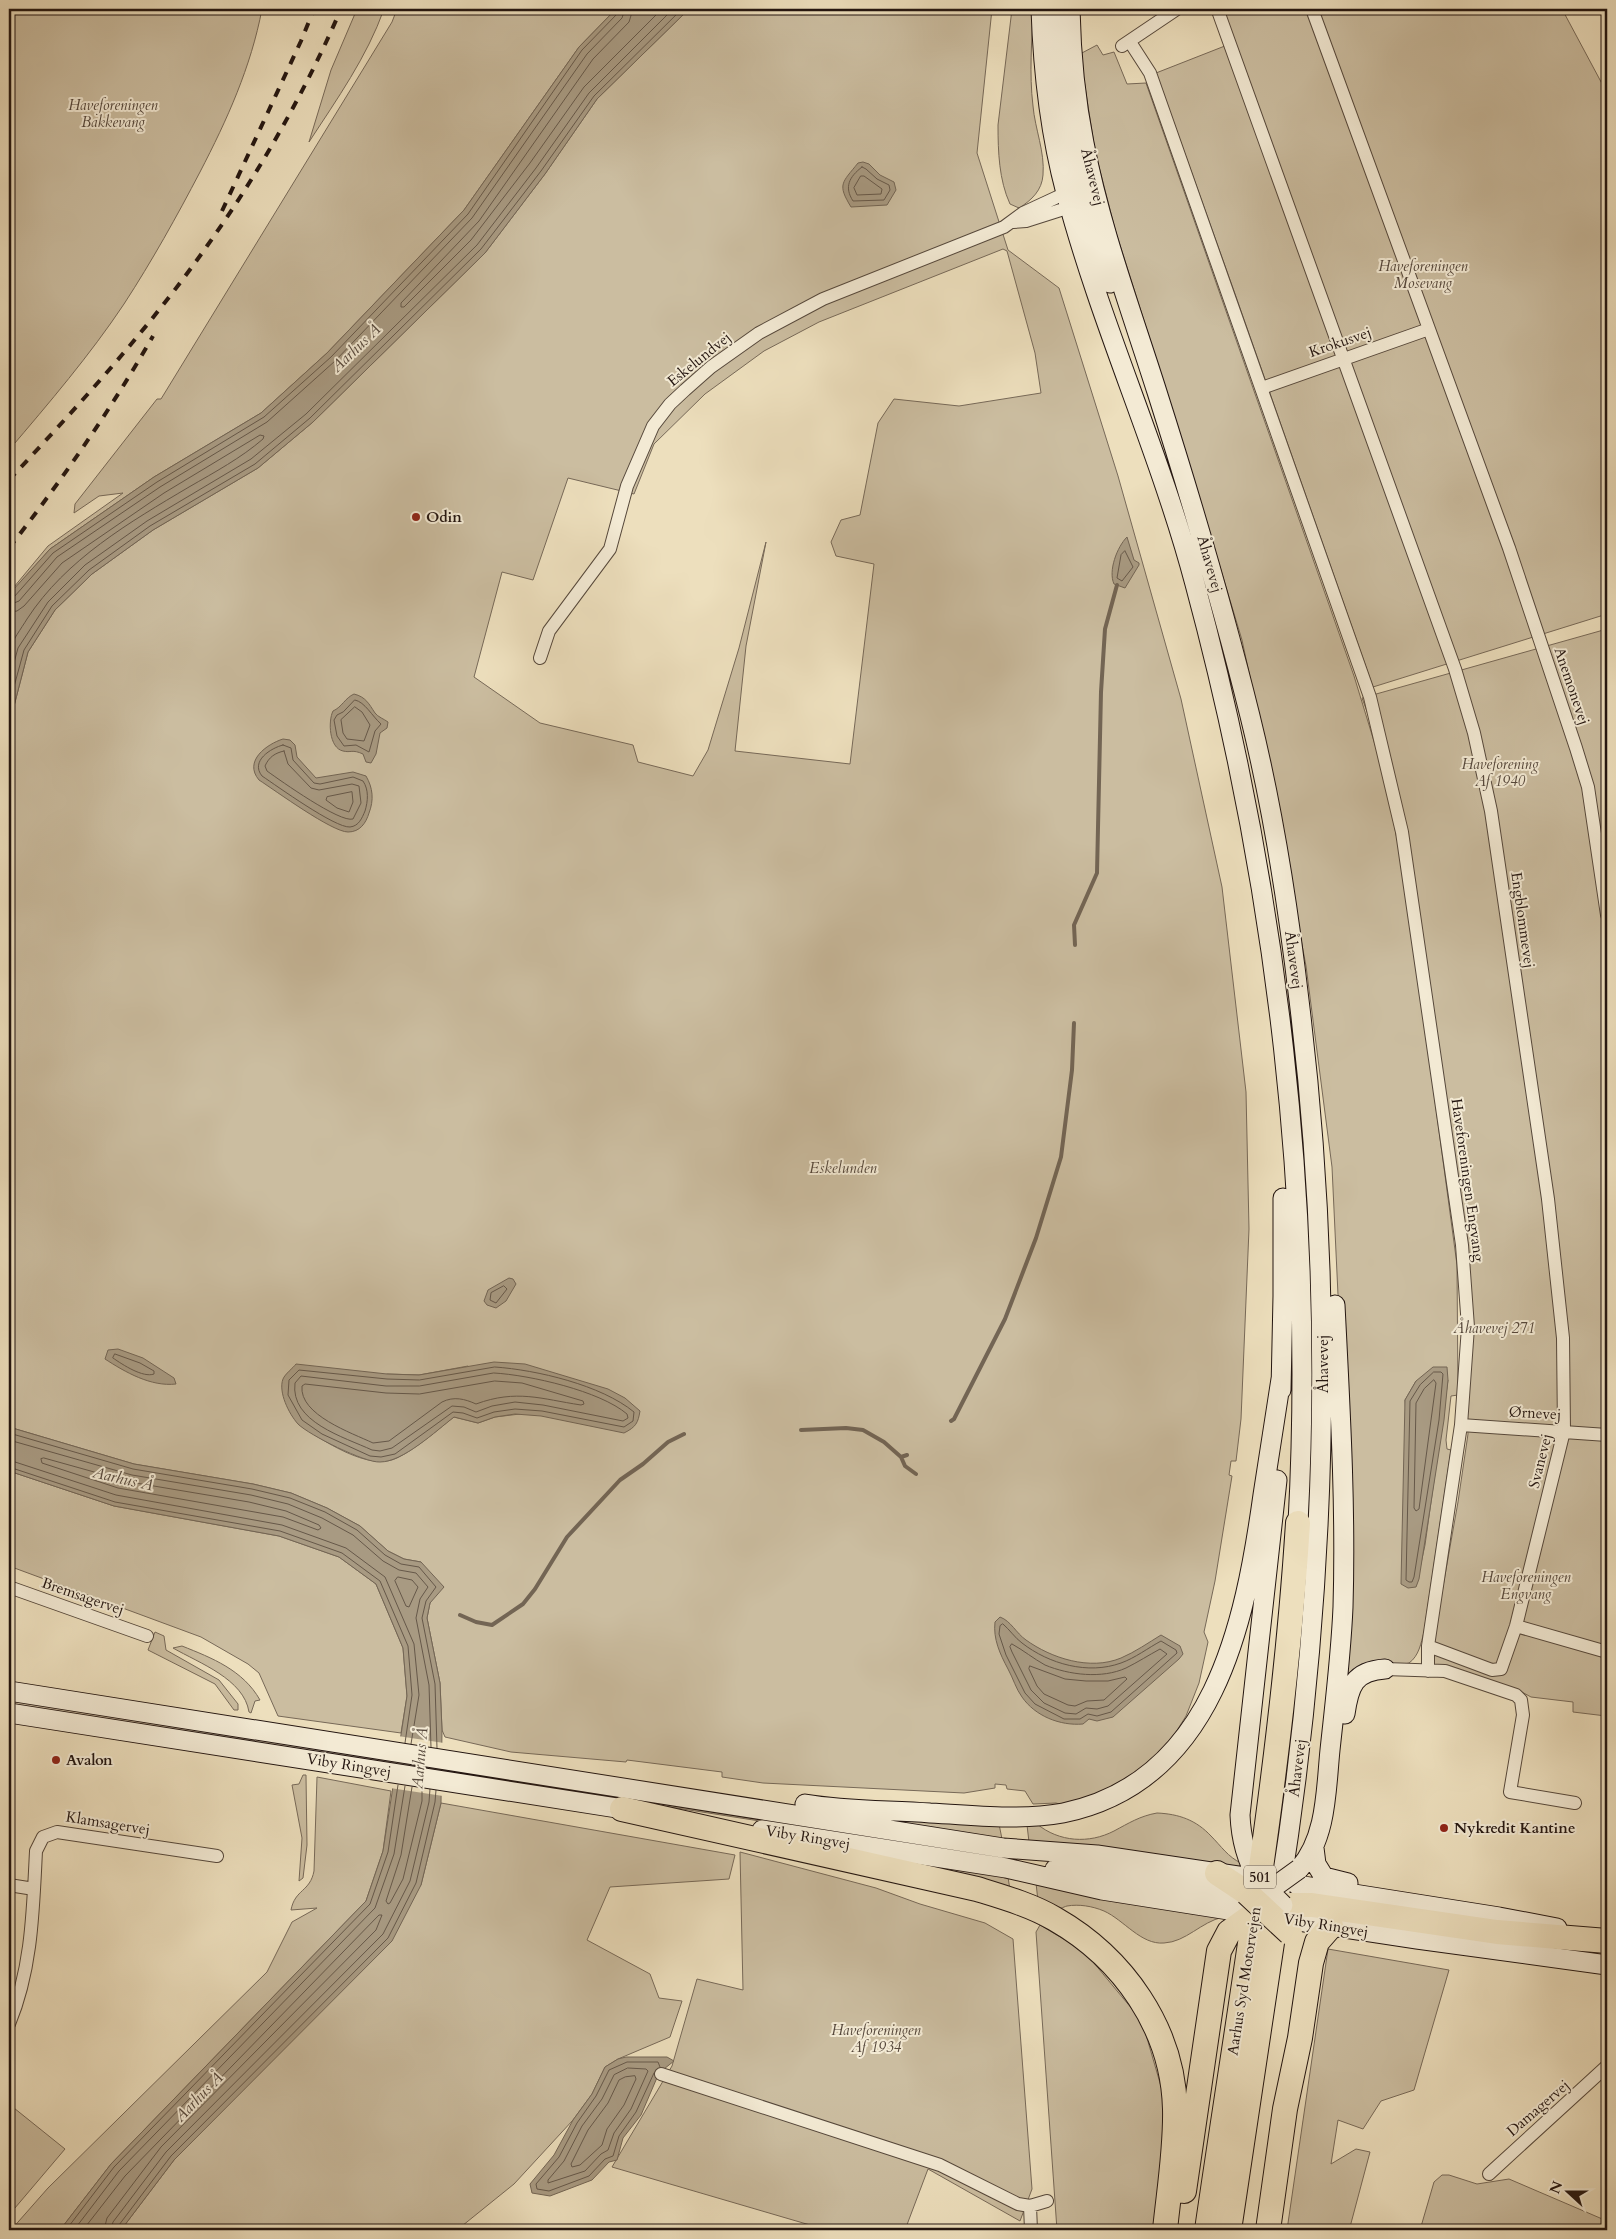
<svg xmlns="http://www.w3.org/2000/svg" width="1616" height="2239" font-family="Cardo,serif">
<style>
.green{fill:#cbbda0;stroke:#776958;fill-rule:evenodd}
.water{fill:#a89a82;stroke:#736554}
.pier{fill:#eddfbd}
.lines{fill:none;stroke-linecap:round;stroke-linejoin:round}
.shore{stroke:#665849;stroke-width:1}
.stream{stroke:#736554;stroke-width:4}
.minor-casing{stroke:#56483b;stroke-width:14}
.secondary-casing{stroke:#231510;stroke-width:21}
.motorway-casing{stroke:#231510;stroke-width:26}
.minor{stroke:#f3ead4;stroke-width:12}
.secondary{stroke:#f3ead4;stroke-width:19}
.motorway{stroke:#eddfbd;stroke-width:24}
.rail{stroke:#231510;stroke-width:4;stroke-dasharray:9 9;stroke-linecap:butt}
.secondary-bridge-casing{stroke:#231510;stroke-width:21;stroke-linecap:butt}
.motorway-bridge-casing{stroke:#231510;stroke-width:26;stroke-linecap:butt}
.secondary-bridge{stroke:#f3ead4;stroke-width:19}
.motorway-bridge{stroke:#eddfbd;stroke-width:24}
.poi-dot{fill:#8f2418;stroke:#f3ead4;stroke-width:2}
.labels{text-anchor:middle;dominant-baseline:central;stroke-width:4;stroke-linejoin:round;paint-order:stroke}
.shield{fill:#f3ead4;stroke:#61554b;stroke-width:1}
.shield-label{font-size:14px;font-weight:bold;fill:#231510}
.park-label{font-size:15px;font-style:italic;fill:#55473b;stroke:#f3ead4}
.street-label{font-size:15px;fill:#231510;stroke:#f3ead4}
.poi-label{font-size:15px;font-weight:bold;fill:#231510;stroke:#f3ead4;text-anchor:start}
.water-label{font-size:16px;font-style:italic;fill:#584a3e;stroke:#f3ead4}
</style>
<rect width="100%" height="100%" fill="#eddfbd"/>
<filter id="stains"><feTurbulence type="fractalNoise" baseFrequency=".004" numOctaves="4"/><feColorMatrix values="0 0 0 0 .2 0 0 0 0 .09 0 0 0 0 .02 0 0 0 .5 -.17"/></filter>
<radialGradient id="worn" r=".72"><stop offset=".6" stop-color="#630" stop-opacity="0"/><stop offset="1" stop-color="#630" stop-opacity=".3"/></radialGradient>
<!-- green -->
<path class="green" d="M9,9H262C251,67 227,120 200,172C177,216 152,261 124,304C90,355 49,403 9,450Z
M357,9H384C367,57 337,99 309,142L331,70Z
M397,9H616L579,47L464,210L327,353L261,413L154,477L50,549L9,596V593L48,546L123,493L99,496L74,513L75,504L157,399H161L392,22Z
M689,9H992L977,153L1008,250L1059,288L1118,476L1181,699L1222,887L1246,1092L1249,1229L1241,1419L1236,1461H1231L1229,1475L1232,1476L1215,1581L1204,1632L1208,1642L1199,1683L1186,1716L1169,1743L1156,1760L1109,1791L1063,1805L1056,1803L1033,1804L1025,1791L1007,1789L1006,1785L995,1784V1788L964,1793L763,1783L722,1777V1772L627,1760L626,1762L511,1752L445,1737L442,1730L440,1683L427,1618L430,1603L421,1562L404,1559L388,1551L360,1526L327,1508L291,1493L253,1484L134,1464L9,1427V716L14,706L28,652L55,610L92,574L153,530L258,468L313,422L485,253L545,174L597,99ZM1003,249L1007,251L1035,353L1041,393L959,406L894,399L878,423L860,515L841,520L831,542L836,556L874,564L850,764L735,751L746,646L766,542L739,648L708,750L693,776L638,762L633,745L540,723L474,677L502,572L533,580L568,478L634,494L654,444L705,394L764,351L819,322ZM468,1366L520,1414L495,1417L478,1423L454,1417C437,1430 416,1449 397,1458C369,1472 322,1440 298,1424L387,1374L419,1375Z
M1012,9H1033C1032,41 1029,73 1033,106C1035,129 1045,152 1043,175C1042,190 1032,200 1019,208L1010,204C999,180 998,152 998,125Z
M1223,9H1562L1607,93V614L1373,687L1234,291L1156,73L1235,42Z
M1097,45L1103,55L1114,52L1127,84L1146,83L1354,676L1384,774L1406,884L1457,1265L1458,1395L1451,1396L1446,1440L1447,1449L1451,1450L1424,1632C1421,1643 1419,1656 1409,1663L1347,1677V1486L1332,1167L1306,966L1264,743L1242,640L1178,428L1115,229L1095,151L1080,54ZM1448,1380L1425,1545L1416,1586L1405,1400L1416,1381Z
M1607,629V1727H1605L1606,1716L1573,1712V1702L1531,1697L1520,1691L1434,1668L1431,1654L1458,1502L1468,1434L1458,1239L1406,864L1385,761L1362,698Z
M9,1471L114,1506L279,1536L339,1557L376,1584L403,1648L407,1696L401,1733L278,1716L259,1673L248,1664L201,1637L9,1566Z
M155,1632L164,1636L166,1650L219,1680L238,1704V1710H234L215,1684L148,1650Z
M182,1646C212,1658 243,1670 260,1700L255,1701L251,1713L249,1712C244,1679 199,1663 173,1648Z
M9,1700L406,1762V1766L9,1704Z
M432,1766L1004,1856V1859L432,1770Z
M303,1775H306L307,1845L303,1878L299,1881L302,1838L292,1785L299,1784Z
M317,1777L391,1791L383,1851L366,1901L111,2164L60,2230H11L48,2188L267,1972L292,1922L317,1908L291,1910C295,1889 310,1892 314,1871Z
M441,1803L735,1855L729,1879L610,1887L587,1940L650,1974L659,1998L682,2001L670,2037L618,2059L605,2067L592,2094L573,2120L514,2184L457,2230H121L174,2160L421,1885Z
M1157,1813C1179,1814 1196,1820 1211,1836C1221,1846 1228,1857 1241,1863L1240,1869L1029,1842L1027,1825L1037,1824C1059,1842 1089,1844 1114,1831C1129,1823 1140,1816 1157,1813Z
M887,1815L999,1824L1002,1839L887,1821Z
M740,1852L876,1888L920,1904L985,1923L1013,1939L1032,2189L1020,2221L928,2169L905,2230H827L612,2167L672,2066L697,1979L743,1990Z
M892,1859L1008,1877L1010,1890Z
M1036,1883L1223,1917C1201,1922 1186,1942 1164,1943C1141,1945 1124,1920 1104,1911C1092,1906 1079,1904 1067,1906C1063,1907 1059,1910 1056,1909C1050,1909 1043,1903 1038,1901Z
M1040,1925L1067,1941L1089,1957L1142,2021L1167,2107L1157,2230H1057L1036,1932Z
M1328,1949L1449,1970L1414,2090L1381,2101L1363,2129L1338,2120L1331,2164L1356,2149L1370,2152L1350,2227L1362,2230H1287Z
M9,2104L65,2149L9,2215Z
M1442,2175H1449L1477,2184L1509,2179L1607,2221V2230H1420L1434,2182Z"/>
<!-- water -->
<path class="water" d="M616,9H689L597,99L545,174L485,253L313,422L258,468L153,530L92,574L55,610L28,652L14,706L9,716V596L12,591L50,549L154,477L261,413L327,353L464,210L579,47Z
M863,162L869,164L880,175L894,182L896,190L887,205L851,207C837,184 842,183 858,163Z
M1127,537L1134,560L1139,563V565L1125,588L1114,584C1108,571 1117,547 1127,537Z
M354,694C366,697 369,704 375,713C378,717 384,719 388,722L387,728L380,733L376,754L371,763L366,762L363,754C352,749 351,753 343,751C329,748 328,721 333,711C342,707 345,698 354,694Z
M283,739L290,740L295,745L297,757L316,778L353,772L366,776C373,788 374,800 369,813C366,823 360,832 348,832C332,832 276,791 259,780C243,761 267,744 283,739Z
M509,1278L513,1279L516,1284L506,1301L496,1308L487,1305L484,1301L488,1290Z
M118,1349L143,1358L174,1378L176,1384C151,1387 125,1372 105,1359L108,1350Z
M494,1362L525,1364L608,1389L625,1398L640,1411C638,1423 636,1427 624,1433L541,1416L515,1414L495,1417L478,1423L454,1417C436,1431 403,1462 380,1462C365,1463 309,1435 298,1424C289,1414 278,1392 283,1379C285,1374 293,1368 296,1364L387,1374L419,1375Z
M1433,1367H1447L1448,1380L1444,1420L1419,1579L1416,1587L1408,1588L1401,1584L1405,1400L1416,1381Z
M9,1427L134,1464L253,1484L291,1493L327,1508L360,1526L388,1551L404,1559L421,1562L444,1587L430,1603L427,1618L440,1683L442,1730L441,1803L421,1885L392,1941L174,2160L121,2230H60L111,2164L366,1901L383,1851L407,1696L403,1648L376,1584L339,1557L279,1536L114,1506L9,1471Z
M1000,1617C1011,1621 1016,1633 1026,1640C1051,1658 1090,1671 1121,1658C1135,1652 1148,1643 1161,1635L1180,1646L1183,1654L1179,1659L1113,1717L1097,1721L1089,1719L1083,1724C1060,1726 1035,1716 1022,1697C1016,1689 1013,1678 1008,1669C1000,1654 993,1639 995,1622Z
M626,2057H667L674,2061L659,2073L641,2115L623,2138L617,2160L609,2162L592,2180L550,2196L532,2193L530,2184L554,2155L573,2120L592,2094L605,2067L618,2059Z"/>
<!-- pier -->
<path class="pier" d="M398,1736L444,1743L443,1796L390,1788Z"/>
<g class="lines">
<!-- shore -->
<path class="shore" d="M633,9L629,22L593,59L479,221L401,303V307H404L471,240L530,163L584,87L662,9
M862,167L866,169L877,179L889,185L890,190L884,200L853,201C844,187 849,177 862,167Z
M861,176H864L882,189L881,194L857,195L854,188Z
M1125,551L1133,567L1122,581L1117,578L1121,555Z
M9,598L14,597L53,553L157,482L264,417L331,357L468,214L582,50L617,14L619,9
M9,605L19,601L57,557L160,487L267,422L335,361L472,218L587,54L622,18L625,9
M9,612L17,611L24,606L62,563L164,493L260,435L264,436L263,439C241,458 215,472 189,487C130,522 66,559 27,619C21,629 12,640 9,652
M9,681L18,648L48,602L85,565L147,521L251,459L306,414L477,245L536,168L589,93L673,9
M355,700C365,702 372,716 381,724L375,731L369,752L356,745L344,746L337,736L334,720L337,715L343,712Z
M9,705L24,650L52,606L89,570L150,526L255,464L310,418L481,249L541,171L594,96L682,9
M355,707L362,712L370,725L364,741L347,739L343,733L341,720Z
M283,745L291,748L293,760L314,783L320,784L353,777L363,781C369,790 368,801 365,811C362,818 359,826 350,827C335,828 277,786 262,776C250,761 271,748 283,745Z
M284,751L288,764L311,788L319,790L352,784L359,786L361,803L353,819C340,823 281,781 267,771L265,766C269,757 275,753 284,751Z
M352,792L353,802L349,812L337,808L326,800L327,797Z
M504,1286L507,1289L496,1303L490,1300L491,1293Z
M115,1354L140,1363L154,1371V1374C143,1378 123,1365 113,1358Z
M495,1367C537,1370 601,1385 634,1412L633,1421L624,1427L542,1411L515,1409L494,1412L477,1418L463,1413L453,1412L395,1454L381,1457L370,1456L322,1434L302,1420L288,1395L289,1380L299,1370L387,1379L419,1380Z
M1434,1372H1441L1443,1374L1439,1420L1414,1577L1412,1582H1409L1406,1580L1410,1401L1420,1385Z
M494,1373C530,1375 600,1391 627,1414L628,1418L623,1421L543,1405L515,1402L492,1406L476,1412L464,1407L452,1406L392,1448L380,1451L372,1450C344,1437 290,1422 295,1383L301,1376L386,1386H419Z
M1434,1380L1436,1383L1419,1509L1416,1511L1414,1508L1416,1403L1424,1389Z
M495,1381L522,1383L583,1401L584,1404L581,1405C541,1399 517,1389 476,1404C465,1399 454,1396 442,1402L389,1441L373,1443C352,1433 299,1415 302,1386L305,1384L386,1393L419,1394Z
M9,1433L133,1469L252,1489L290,1498L325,1512L357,1530L385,1555L401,1564L419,1567L436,1587L426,1601L422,1618L435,1684L437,1748
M9,1440L132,1475L251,1495L288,1504L322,1518L353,1535L383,1561L399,1570L416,1573L428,1587L420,1599L416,1618L429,1685L431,1747
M44,1458L130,1482L249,1502L286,1511L319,1525L321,1528L318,1530L283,1517L118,1488L42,1463L41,1459Z
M9,1460L116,1495L282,1525L346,1548L385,1577L414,1644L419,1695L411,1744
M9,1467L115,1502L280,1531L342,1553L380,1581L408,1646L412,1695L405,1743
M398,1577L412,1580L418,1587L409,1607L406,1606L395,1581Z
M1003,1624C1010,1630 1015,1638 1022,1643C1049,1664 1088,1675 1121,1663C1135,1658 1148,1648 1161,1641L1176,1650L1177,1653L1111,1712L1097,1716L1088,1714L1080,1719H1064L1035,1704L1025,1693L1006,1655L999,1634L1000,1626Z
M1012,1644C1023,1650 1034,1659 1045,1665C1069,1675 1102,1679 1126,1668C1138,1662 1149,1655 1160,1649L1167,1654L1108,1706L1097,1709L1086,1708L1076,1714L1065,1713L1044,1703L1031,1690L1012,1652L1010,1647Z
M1030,1666L1065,1679L1086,1681H1108L1125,1677L1127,1679L1104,1700L1087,1701L1075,1706L1068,1705L1044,1694L1037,1686L1029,1669Z
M412,1787L401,1855L386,1901L388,1904L390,1903L403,1879L422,1801V1788
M628,2068L646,2069L648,2071L631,2109L614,2133L608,2150L601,2154L585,2171L548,2183V2180L564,2161L582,2126L602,2099L614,2075Z
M654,2073L636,2112L619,2136L613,2156L605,2159L589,2176L549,2191L537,2189L536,2184L559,2157L577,2123L596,2096L609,2070L627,2062H658L660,2067
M635,2076L636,2079L624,2105L607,2129L602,2145L580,2165L572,2167L571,2164L588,2130L608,2103L619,2080L625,2077Z
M66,2230L114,2167L370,1904L388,1852L398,1785
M74,2230L119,2171L375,1908L394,1854L405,1786
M83,2230L125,2176L379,1915H382L376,1930L161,2147L107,2218L104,2230
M111,2230L113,2222L166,2152L383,1934L410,1881L429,1802L430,1789
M117,2230L119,2225L171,2156L388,1938L416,1883L435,1802L436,1790"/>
<!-- stream -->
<path class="stream" d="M1075,945L1074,925L1097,873L1101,692L1105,629L1117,585
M951,1421L954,1419L1005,1319L1036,1238L1061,1157L1072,1070L1074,1023
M801,1430L846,1428L863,1430L884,1442L901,1457L907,1455
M901,1457L905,1466L916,1474
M460,1615L476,1622L492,1625L523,1604L535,1589L567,1537L620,1480L643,1464L668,1442L684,1434"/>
<defs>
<path id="minor" d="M1312,9L1509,548L1576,748L1588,787L1607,915
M1218,11L1455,669L1474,733L1491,811L1548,1199L1563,1338L1564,1431L1516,1626L1501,1669L1492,1670L1428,1646
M1130,42L1150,73L1370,697L1402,832L1462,1245L1468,1327L1461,1425L1428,1646V1671
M1122,46L1177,9
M1013,222L1026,221L1070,207
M1262,388L1429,329
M540,658L549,631L610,549L627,486L653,426L670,404L685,390L711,367L759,333L823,299L1004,227L1023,213L1066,193
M1461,1425L1607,1435
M9,1587L147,1636
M1516,1626L1607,1652
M1385,1669L1445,1671L1516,1695L1521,1700L1523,1715L1510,1792L1575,1803
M9,1885L34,1889
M9,2024C32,1969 33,1910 36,1851L43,1837L57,1832L217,1856
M661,2074L940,2165L1018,2204L1030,2206L1047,2201
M1489,2174L1607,2066
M1030,2206L1031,2230"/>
<path id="secondary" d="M1041,9C1043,71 1050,133 1066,193C1101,326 1160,452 1195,584C1277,888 1315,1208 1298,1523
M1056,9L1060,81L1078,181L1077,197L1071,206
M1070,9C1071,54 1075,98 1084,143C1100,227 1131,310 1157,392C1191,499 1223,607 1250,716C1273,809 1288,905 1299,1000C1336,1300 1327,1595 1280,1892
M1066,193L1072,194L1082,202L1110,283
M1281,1390L1283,1296V1198
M9,1691L1003,1848L1097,1855L1258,1879
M9,1713L636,1811
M1345,1714C1349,1686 1354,1671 1385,1669
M805,1804C846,1811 889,1810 930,1813C974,1815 1020,1821 1063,1813C1214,1782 1245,1624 1263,1495C1269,1456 1275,1418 1281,1379
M762,1830L1006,1868L1102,1890L1254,1914
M1314,1848L1316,1864L1324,1877L1348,1883
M1055,1869L1107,1874L1230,1893H1247
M1299,1869C1327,1838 1326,1789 1330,1750C1335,1703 1341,1655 1343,1607C1346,1506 1340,1405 1335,1305
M1258,1879C1246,1859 1241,1839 1240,1815L1277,1480
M1297,1885L1499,1917L1557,1928
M1292,1920L1417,1939L1607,1965"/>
<path id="motorway" d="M622,1809L977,1889C1003,1897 1031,1905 1055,1919C1123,1958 1173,2028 1175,2109C1176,2149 1169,2190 1165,2230
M1217,1873L1247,1893
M1283,1905H1312L1497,1932L1607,1941
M1184,2191L1219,1951L1229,1932L1254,1914
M1207,2230C1241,1995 1283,1761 1298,1523
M1229,2230L1273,1936
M1268,2230L1285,2109L1300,2038L1311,1963L1317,1942L1331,1926"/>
</defs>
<!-- minor casing -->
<use href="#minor" class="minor-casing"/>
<!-- secondary casing -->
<use href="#secondary" class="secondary-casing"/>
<!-- motorway casing -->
<use href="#motorway" class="motorway-casing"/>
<!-- minor -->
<use href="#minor" class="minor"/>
<!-- secondary -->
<use href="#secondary" class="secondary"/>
<!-- motorway -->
<use href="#motorway" class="motorway"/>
<!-- rail -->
<path class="rail" d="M222,211L301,41L314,9
M9,480C78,406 148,330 207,246C259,173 305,92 341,9
M9,548C62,480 110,411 153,336"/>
<defs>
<path id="secondary-bridge" d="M1260,1882L1283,1905
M1247,1893L1274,1887L1299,1869"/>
<path id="motorway-bridge" d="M1247,1893L1290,1933"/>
</defs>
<!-- secondary-bridge casing -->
<use href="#secondary-bridge" class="secondary-bridge-casing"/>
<!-- motorway-bridge casing -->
<use href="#motorway-bridge" class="motorway-bridge-casing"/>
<!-- secondary-bridge -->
<use href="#secondary-bridge" class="secondary-bridge"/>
<!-- motorway-bridge -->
<use href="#motorway-bridge" class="motorway-bridge"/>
</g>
<!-- markers -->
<g class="poi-dot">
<circle cx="416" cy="517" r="5"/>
<circle cx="56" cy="1760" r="5"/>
<circle cx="1444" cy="1828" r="5"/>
</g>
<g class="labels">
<!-- shield labels -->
<rect class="shield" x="1244" y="1865.5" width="32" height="23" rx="4"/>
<g class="shield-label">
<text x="1260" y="1877">501</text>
</g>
<!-- park labels -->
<g class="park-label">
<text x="113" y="105">Haveforeningen<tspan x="113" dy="17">Bakkevang</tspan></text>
<text x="1423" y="266">Haveforeningen<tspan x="1423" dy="17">Mosevang</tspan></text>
<text x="1500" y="764">Haveforening<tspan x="1500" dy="17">Af 1940</tspan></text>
<text x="843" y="1168">Eskelunden</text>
<text x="1494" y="1328">Åhavevej 271</text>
<text x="1526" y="1577">Haveforeningen<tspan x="1526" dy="17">Engvang</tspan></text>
<text x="876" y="2030">Haveforeningen<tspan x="876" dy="17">Af 1934</tspan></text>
</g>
<!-- street labels -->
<g class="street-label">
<text transform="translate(1093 177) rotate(76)">Åhavevej</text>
<text transform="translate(1340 342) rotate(-19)">Krokusvej</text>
<text transform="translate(699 359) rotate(-39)">Eskelundvej</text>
<text transform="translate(1210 564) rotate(74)">Åhavevej</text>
<text transform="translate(1572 686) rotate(71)">Anemonevej</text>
<text transform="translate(1523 920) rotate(82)">Engblommevej</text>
<text transform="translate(1294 960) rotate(82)">Åhavevej</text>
<text transform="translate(1468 1180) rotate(82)">Haveforeningen Engvang</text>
<text transform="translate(1323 1364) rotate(-90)">Åhavevej</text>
<text transform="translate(1535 1413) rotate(3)">Ørnevej</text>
<text transform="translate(1540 1461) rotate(-76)">Svanevej</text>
<text transform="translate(83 1596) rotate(19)">Bremsagervej</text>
<text transform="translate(349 1765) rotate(9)">Viby Ringvej</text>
<text transform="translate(1297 1768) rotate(-83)">Åhavevej</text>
<text transform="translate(108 1823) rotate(9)">Klamsagervej</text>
<text transform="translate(808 1837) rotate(9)">Viby Ringvej</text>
<text transform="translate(1326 1925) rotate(9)">Viby Ringvej</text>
<text transform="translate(1244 1981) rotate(-81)">Aarhus Syd Motorvejen</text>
<text transform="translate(1538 2108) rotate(-41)">Damagervej</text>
</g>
<!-- poi labels -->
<g class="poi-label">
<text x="426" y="517">Odin</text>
<text x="66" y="1760">Avalon</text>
<text x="1454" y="1828">Nykredit Kantine</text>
</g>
<!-- water labels -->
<g class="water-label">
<text transform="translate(356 348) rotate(-44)">Aarhus Å</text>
<text transform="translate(123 1479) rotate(13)">Aarhus Å</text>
<text transform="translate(420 1758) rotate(-85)">Aarhus Å</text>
<text transform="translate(199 2097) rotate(-46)">Aarhus Å</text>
</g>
</g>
<!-- margin -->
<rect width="1616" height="2239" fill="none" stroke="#eddfbd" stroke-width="30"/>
<rect x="10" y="10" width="1596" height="2219" fill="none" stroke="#231510" stroke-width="2.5"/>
<rect x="15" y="15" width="1586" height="2209" fill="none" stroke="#231510"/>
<!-- north arrow -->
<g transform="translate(1568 2192) rotate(291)" stroke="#f3ead4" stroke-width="4" paint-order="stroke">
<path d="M0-4L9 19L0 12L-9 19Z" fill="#231510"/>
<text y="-8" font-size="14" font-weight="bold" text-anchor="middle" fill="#231510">N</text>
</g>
<rect width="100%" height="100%" filter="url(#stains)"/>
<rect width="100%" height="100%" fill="url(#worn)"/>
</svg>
